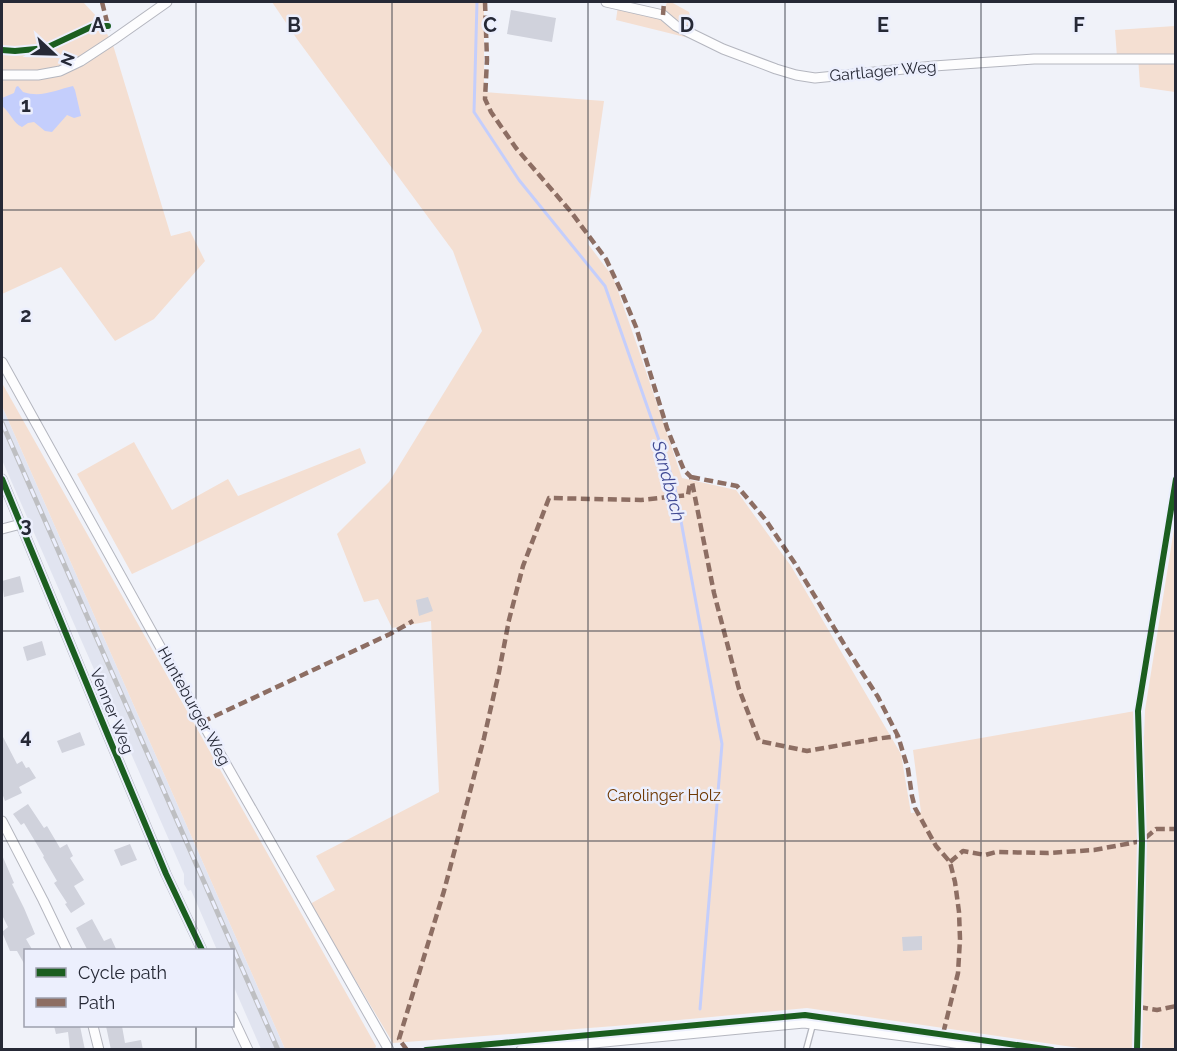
<svg xmlns="http://www.w3.org/2000/svg" width="1177" height="1051" font-family="Raleway,sans-serif">
<style>
.built{fill:#e1e4f0}
.green{fill:#f4dfd2}
.water{fill:#c4cefc}
.lines{fill:none;stroke-linecap:round;stroke-linejoin:round}
.stream{stroke:#c4cefc;stroke-width:3}
.building{fill:#d0d2dc}
.lane-casing{stroke:#b4b6bf;stroke-width:7}
.street-casing{stroke:#b4b6bf;stroke-width:11}
.path{stroke:#d6d7da;stroke-width:2;stroke-dasharray:3 3;stroke-linecap:butt}
.lane{stroke:#fdfdfe;stroke-width:4.5}
.street{stroke:#fdfdfe;stroke-width:9}
.rail-casing{stroke:#bebfc2;stroke-width:5}
.rail{stroke:#eceffd;stroke-width:3;stroke-dasharray:9;stroke-linecap:butt}
.quiet{stroke:#8d6e63;stroke-width:4.5;stroke-dasharray:9 4.5;stroke-linecap:butt}
.cycleway-casing{stroke:#eceffd;stroke-width:10}
.cycleway{stroke:#1b5e20;stroke-width:6}
.grid{fill:none;stroke:#262936;stroke-width:1.5;stroke-opacity:0.55}
.labels{text-anchor:middle;dominant-baseline:central;stroke-width:5;stroke-linejoin:round;paint-order:stroke}
.street-label{font-size:16px;fill:#262936;stroke:#eceffd}
.park-label{font-size:16px;fill:#6f3904;stroke:#eceffd}
.water-label{font-size:18px;font-style:italic;fill:#414a93;stroke:#eceffd}
.grid-label{font-size:20px;text-anchor:middle;font-weight:bold;fill:#262936;stroke:#eceffd;stroke-width:5;stroke-linejoin:round;paint-order:stroke}
</style>
<rect width="100%" height="100%" fill="#f0f2f9"/>
<!-- built -->
<path class="built" d="M2,406L285,1049H261L233,985L232,950H217L191,890L188,891L184,884V874L2,460Z"/>
<!-- green -->
<path class="green" d="M2,2H83L98,18L110,39C94,49 78,62 59,67C41,73 21,72 2,70Z
M272,2H484V92L604,101L588,213V244L613,277L637,345L682,478L736,490L791,566L901,754L911,813L921,812L913,750L1135,711L1136,738L1144,736L1145,710L1175,523V1049H1086L807,1008L615,1026L393,1043L310,904L335,890L316,856L439,792L431,621L392,628L378,599L364,602L337,534L389,482L482,331L453,251L297,39Z
M667,2H671L689,12L695,34L693,39L616,20L618,6L662,18Z
M1175,26V92L1140,87L1138,56L1117,57L1115,30Z
M113,45L171,236L190,231L205,261L154,319L115,341L61,267L2,294V79L38,80L65,73Z
M2,383L376,1046L375,1049H285L2,406Z
M134,442L172,510L228,479L238,496L360,448L366,463L132,574L77,474Z"/>
<!-- water -->
<path class="water" d="M18,86L23,92C42,98 55,90 73,86L75,90L81,116L74,118L67,115L52,132L45,131L34,122L28,123L22,127C13,123 10,112 2,106V98L14,93L16,87Z"/>
<g class="lines">
<!-- stream -->
<path class="stream" d="M477,2L474,112L519,180L605,286L674,483L722,744L700,1009"/>
</g>
<!-- building -->
<path class="building" d="M511,10L556,18L552,42L507,34Z
M20,576L24,592L4,597L2,581Z
M428,597L433,611L419,616L416,600Z
M42,641L46,655L27,661L23,647Z
M80,732L85,745L62,753L57,741Z
M2,735L17,764L22,761L26,768L29,767L36,778L19,787L22,793L5,801L2,793Z
M28,804L44,828L47,826L60,848L67,844L73,856L70,858L84,880L74,886L85,904L71,913L65,904L67,903L54,883L57,881L43,857L44,856L24,823L21,825L13,814Z
M130,844L137,860L121,866L114,850Z
M2,855L14,883L12,884L24,908L35,934L26,939L33,951H26V967L17,951H10L2,932L8,927L2,915Z
M92,919L104,941L111,938L117,951H88L76,928Z
M922,936V950L903,951L902,937Z
M54,1026H80L85,1050H70L68,1032L56,1034Z
M106,1026H122L125,1043L141,1040L143,1050H111Z"/>
<g class="lines">
<defs>
<path id="lane" d="M806,1050L813,1024"/>
<path id="street" d="M606,2L663,15L676,26L723,49L776,69L796,75L815,78L934,66L1034,59H1176
M2,75H38L60,71L81,61L113,40L167,2
M2,362L202,722L389,1050
M2,479L109,738L166,874L202,950
M2,529L21,524
M2,821L43,900L67,950
M232,1016L248,1050
M93,1026L99,1050
M521,1050L804,1023L942,1041L997,1050"/>
</defs>
<!-- lane casing -->
<use href="#lane" class="lane-casing"/>
<!-- street casing -->
<use href="#street" class="street-casing"/>
<!-- path -->
<path class="path" d="M2,50L15,51L46,48L93,26H108L110,31"/>
<!-- lane -->
<use href="#lane" class="lane"/>
<!-- street -->
<use href="#street" class="street"/>
<defs>
<path id="rail" d="M2,423L278,1050"/>
</defs>
<!-- rail casing -->
<use href="#rail" class="rail-casing"/>
<!-- rail -->
<use href="#rail" class="rail"/>
<!-- quiet -->
<path class="quiet" d="M102,2L108,26
M485,2L487,60L485,99L491,112L516,148L571,212L606,259L622,293L636,327L667,428L679,458L684,470L691,477L714,593L739,689L759,741L807,751L875,739L898,736
M663,15L664,2
M691,477L737,486L765,519L794,562L847,649L878,697L898,736L908,769L912,796L915,808L936,846L950,862L955,882L959,912L960,939L958,973L942,1038
M202,722L390,634L413,621
M950,862L963,851L985,855L996,852L1048,853L1094,850L1142,841L1156,829H1176
M1139,1007L1157,1010L1176,1006
M407,1050L399,1039L444,891L484,738L499,672L509,620L523,566L549,498L641,500L688,495L690,483"/>
<defs>
<path id="cycleway" d="M2,50L15,51L46,48L93,26H108
M2,479L109,738L166,874L202,950
M426,1050L805,1015L1052,1050
M1137,1050L1142,841L1138,711L1176,479"/>
</defs>
<!-- cycleway casing -->
<use href="#cycleway" class="cycleway-casing"/>
<!-- cycleway -->
<use href="#cycleway" class="cycleway"/>
</g>
<!-- grid -->
<path class="grid" d="M196,2V950M392,2V1050M588,2V1050M785,2V1050M981,2V1050M2,210H1176M2,420H1176M2,631H1176M2,841H1176M196,1026V1050"/>
<g class="labels">
<!-- street labels -->
<g class="street-label">
<text transform="translate(883 71) rotate(-5)">Gartlager Weg</text>
<text transform="translate(194 706) rotate(61)">Hunteburger Weg</text>
<text transform="translate(112 711) rotate(68)">Venner Weg</text>
</g>
<!-- park labels -->
<g class="park-label">
<text x="664" y="795">Carolinger Holz</text>
</g>
<!-- water labels -->
<g class="water-label">
<text transform="translate(669 481) rotate(75)">Sandbach</text>
</g>
</g>
<g class="grid-label">
<text x="98" y="32">A</text>
<text x="294" y="32">B</text>
<text x="490" y="32">C</text>
<text x="687" y="32">D</text>
<text x="883" y="32">E</text>
<text x="1079" y="32">F</text>
<text x="26" y="112">1</text>
<text x="26" y="322">2</text>
<text x="26" y="532">3</text>
<text x="26" y="743">4</text>
</g>
<!-- border -->
<rect width="1177" height="1051" fill="none" stroke="#262936" stroke-width="6"/>
<!-- legend -->
<rect x="24" y="949" width="210" height="78" fill="#eceffd" stroke="#9da0ad" stroke-width="1.5"/>
<rect x="36" y="968" width="30" height="9" fill="#1b5e20" stroke="#9da0ad" stroke-width="1.5"/>
<text x="78" y="979" font-size="18" fill="#262936">Cycle path</text>
<rect x="36" y="998" width="30" height="9" fill="#8d6e63" stroke="#9da0ad" stroke-width="1.5"/>
<text x="78" y="1009" font-size="18" fill="#262936">Path</text>
<!-- north arrow -->
<g transform="translate(54 54) rotate(112)" stroke="#eceffd" stroke-width="4.5" paint-order="stroke">
<path d="M0-4.5L10 22L0 15L-10 22Z" fill="#262936"/>
<text y="-9" font-size="16" font-weight="bold" text-anchor="middle" fill="#262936">N</text>
</g>
</svg>
